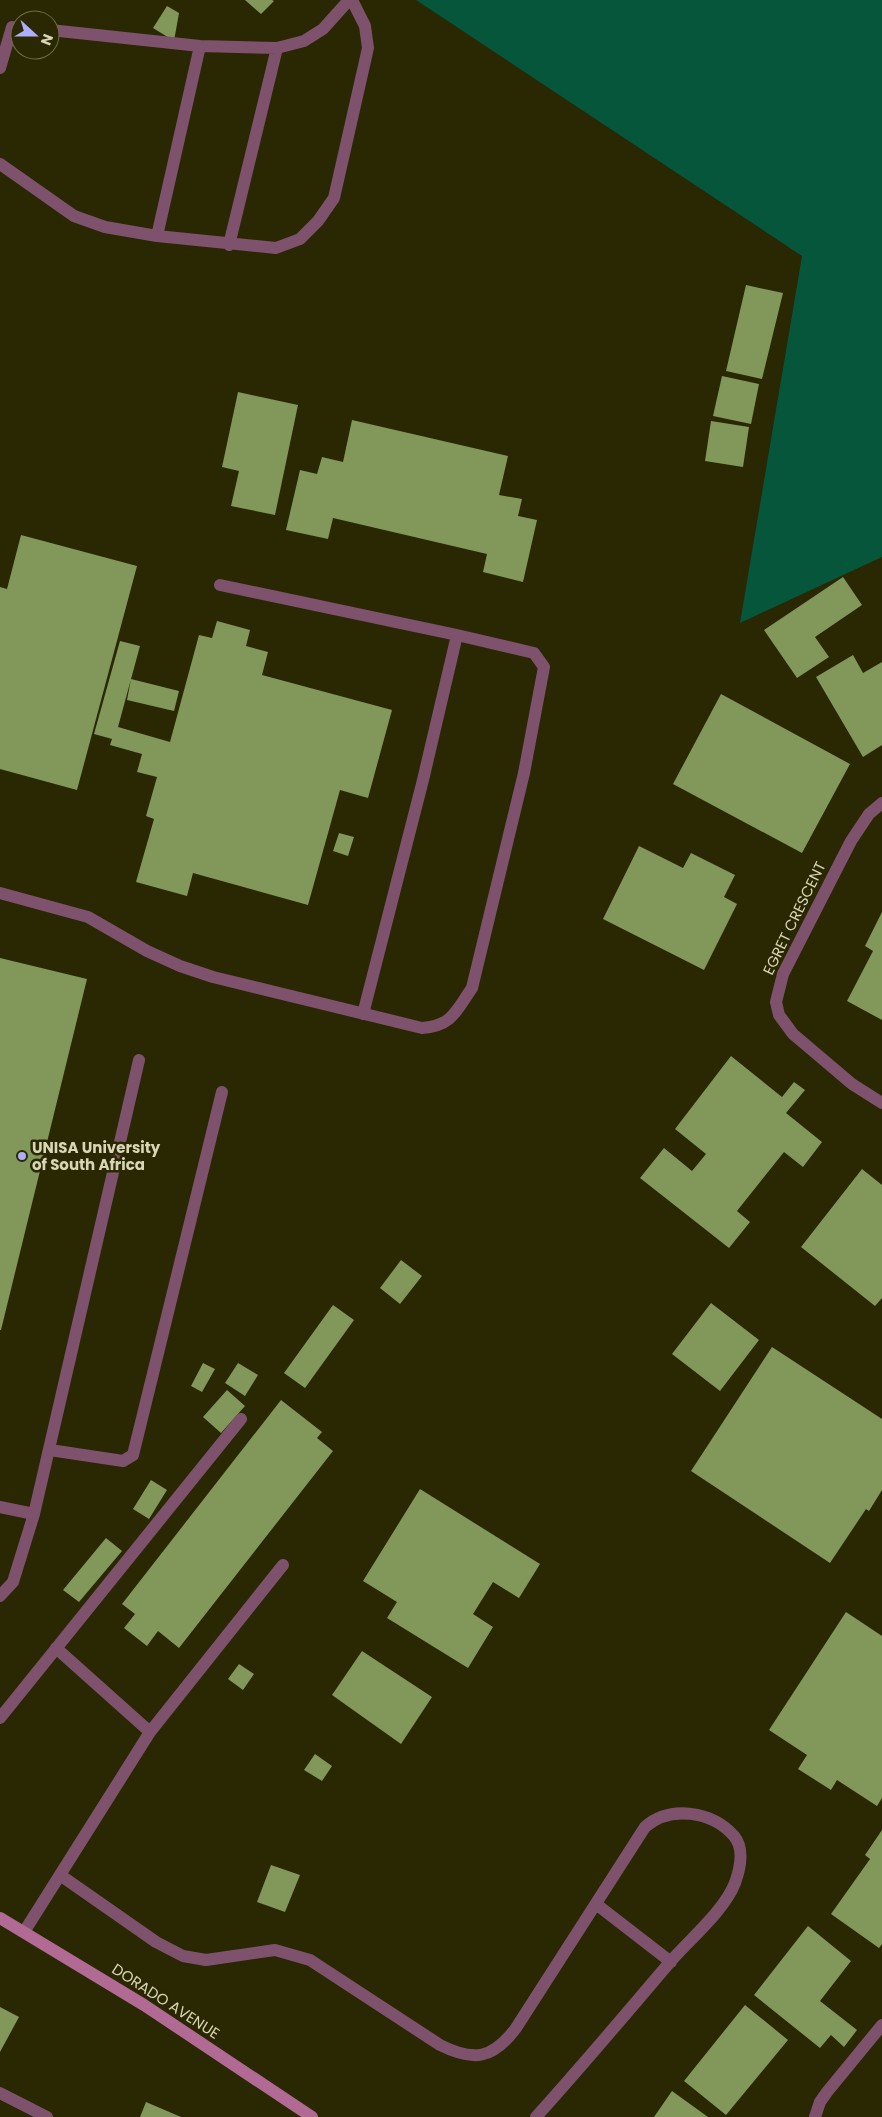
<svg xmlns="http://www.w3.org/2000/svg" width="882" height="2117" font-family="Poppins,sans-serif">
<style>
.green{fill:#06563c}
.building{fill:#82975a}
.lines{fill:none;stroke-linecap:round;stroke-linejoin:round}
.lane{stroke:#7e526c;stroke-width:12}
.street{stroke:#7e526c;stroke-width:12}
.secondary{stroke:#b06a93;stroke-width:12}
.poi-dot{fill:#afaefa;stroke:#2a2703;stroke-width:2}
.labels{text-anchor:middle;dominant-baseline:central;stroke-width:5;stroke-linejoin:round;paint-order:stroke}
.street-label{font-size:15px;fill:#d8d6b5;stroke:#2a2703}
.poi-label{font-size:15px;font-weight:bold;fill:#d8d6b5;stroke:#2a2703;text-anchor:start}
</style>
<rect width="100%" height="100%" fill="#2a2703"/>
<!-- green -->
<path class="green" d="M416,0H882V557L740,623L802,256Z"/>
<!-- building -->
<path class="building" d="M245,0H272L274,1L261,14Z
M167,6L179,13L174,41L153,28Z
M746,285L783,293L762,379L726,371Z
M722,376L759,384L751,424L713,416Z
M238,392L298,405L275,515L231,506L239,471L222,467Z
M352,420L508,456L499,495L522,499L518,516L537,520L523,582L483,572L487,554L333,518L328,539L286,530L300,470L317,474L322,457L343,462Z
M711,421L749,427L743,467L705,461Z
M21,535L137,566L77,790L0,769V587L7,589Z
M843,577L862,605L815,637L829,657L797,678L764,630Z
M217,621L250,630L246,646L268,652L262,675L392,710L368,798L340,790L308,905L193,873L187,896L136,882L154,819L146,816L157,777L137,772L142,754L110,745L112,739L94,734L120,641L140,646L118,727L170,742L199,635L212,638Z
M853,655L863,673L882,662V745L863,757L816,677Z
M131,679L179,691L174,711L127,700Z
M721,694L850,764L802,853L673,784Z
M339,833L354,837L348,856L333,851Z
M639,846L683,868L691,853L735,875L724,897L737,904L704,970L603,919Z
M882,912V1020L847,1001L873,951L865,946Z
M0,958L87,979L1,1330H0Z
M731,1056L782,1097L794,1082L805,1090L786,1113L822,1142L803,1167L784,1152L737,1211L750,1222L729,1248L640,1178L664,1148L692,1171L706,1154L675,1129Z
M862,1169L882,1185V1298L875,1306L801,1247Z
M401,1260L422,1276L400,1304L380,1288Z
M711,1303L759,1340L720,1391L672,1354Z
M333,1305L354,1320L305,1388L284,1373Z
M772,1347L882,1419V1490L869,1511L866,1509L830,1563L691,1471Z
M203,1363L215,1369L202,1392L191,1386Z
M238,1363L258,1375L245,1396L225,1383Z
M227,1390L245,1406L221,1433L203,1417Z
M281,1400L322,1432L317,1438L333,1451L179,1648L158,1631L147,1646L124,1628L135,1614L122,1604Z
M151,1480L167,1490L149,1519L133,1509Z
M420,1489L540,1564L519,1598L493,1582L473,1614L493,1627L468,1668L387,1618L397,1602L363,1581Z
M106,1538L122,1551L79,1602L63,1590Z
M846,1612L882,1636V1798L877,1806L837,1780L831,1790L798,1769L807,1755L769,1730Z
M362,1651L432,1697L401,1744L332,1695Z
M239,1664L254,1674L243,1690L228,1679Z
M315,1754L332,1766L322,1781L304,1770Z
M882,1830V1944L879,1948L831,1914L870,1859L865,1855Z
M271,1865L300,1875L285,1912L257,1902Z
M808,1926L851,1961L820,2001L857,2030L844,2047L831,2035L820,2048L754,1995Z
M745,2005L788,2040L726,2115L684,2081Z
M0,2007L19,2017L0,2052Z
M672,2091L708,2117H654Z
M146,2102L181,2117H140Z"/>
<g class="lines">
<!-- lane -->
<path class="lane" d="M50,30L200,46L277,48L304,41L323,29L349,0
M0,68L12,27
M0,164L74,216L105,227L157,236L276,248L300,239L318,221L334,198L368,48L365,26L352,0
M157,236L200,46
M229,245L277,48
M0,893L88,917L147,951L180,966L213,977L422,1028C452,1026 456,1011 472,988L524,773L544,667L534,653L457,635L220,585
M363,1014L423,780L457,635
M50,1450L123,1461L133,1455L222,1092
M0,1507L34,1514L139,1060
M0,1596L13,1582L34,1514
M56,1648L150,1732
M0,1718L241,1419
M60,1875L156,1942L183,1956L206,1960L275,1950L310,1960L440,2045C474,2062 493,2059 516,2028L645,1827C670,1805 712,1811 734,1836C745,1849 740,1869 735,1883C724,1911 690,1939 670,1962C626,2014 582,2066 536,2117
M596,1904L671,1962
M24,1932L150,1732L283,1565"/>
<!-- street -->
<path class="street" d="M882,803L869,814L851,841L783,974L776,1002L779,1015L793,1034L852,1084L882,1103
M0,2093L47,2117
M815,2117L820,2102L827,2092L882,2025"/>
<!-- secondary -->
<path class="secondary" d="M0,1918L144,2005L312,2117"/>
</g>
<!-- markers -->
<circle class="poi-dot" cx="22" cy="1156" r="5"/>
<g class="labels">
<!-- street labels -->
<g class="street-label">
<text transform="translate(794 918) rotate(-64)">EGRET CRESCENT</text>
<text transform="translate(166 2001) rotate(33)">DORADO AVENUE</text>
</g>
<!-- poi labels -->
<g class="poi-label">
<text x="32" y="1147">UNISA University<tspan x="32" dy="17">of South Africa</tspan></text>
</g>
</g>
<!-- north arrow -->
<g transform="translate(35 35) rotate(111)"><circle r="24" fill="#2a2703" stroke="#706d4a"/>
<path d="M0-4L9 19L0 12L-9 19Z" fill="#afaefa"/>
<text y="-8" font-size="14" font-weight="bold" text-anchor="middle" fill="#d8d6b5">N</text>
</g>
</svg>
